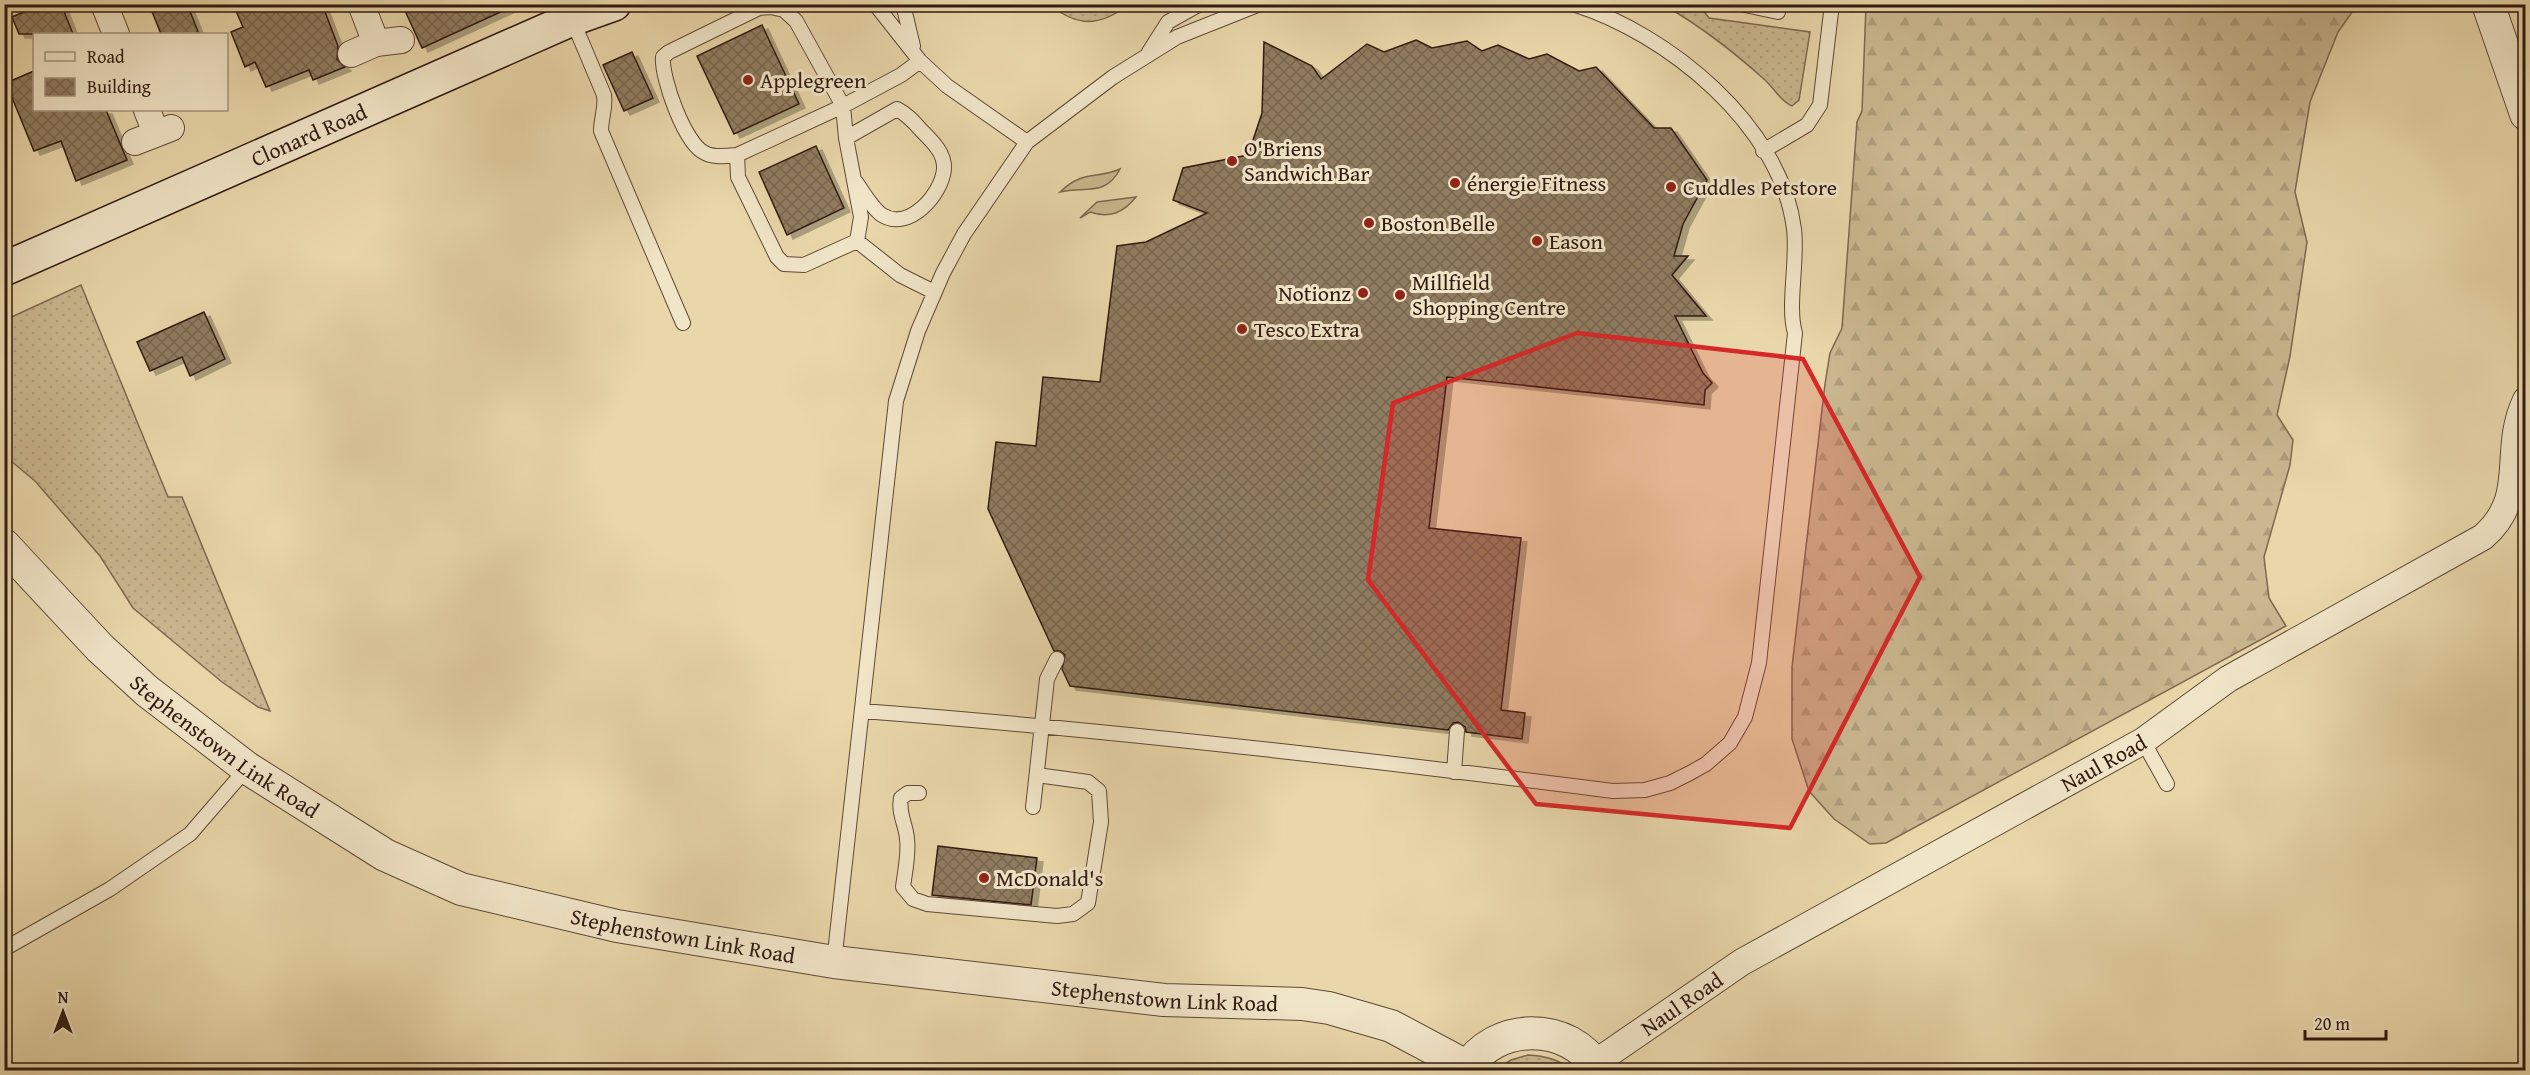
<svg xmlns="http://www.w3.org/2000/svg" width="2530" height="1075" font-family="'Gentium Book Plus',serif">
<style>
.grass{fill:url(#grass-dots);stroke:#7d6850;stroke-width:1.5}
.forest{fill:url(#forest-firs);stroke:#7d6850;stroke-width:1.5}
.green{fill:#cab790;stroke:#7d6850;stroke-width:1.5}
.building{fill:url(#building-cross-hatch);stroke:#301a11;stroke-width:1.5;filter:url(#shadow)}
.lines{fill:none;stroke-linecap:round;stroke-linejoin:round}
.service-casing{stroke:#5e4937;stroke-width:16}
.minor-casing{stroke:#5e4937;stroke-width:28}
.tertiary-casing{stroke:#5e4937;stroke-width:34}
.secondary-casing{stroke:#301a11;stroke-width:36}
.service{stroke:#f1e5c8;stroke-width:14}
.minor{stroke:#f1e5c8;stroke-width:26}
.tertiary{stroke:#f1e5c8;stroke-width:32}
.secondary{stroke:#f1e5c8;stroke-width:33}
.marked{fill:#d62828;fill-opacity:0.2;stroke:#d62828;stroke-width:4.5;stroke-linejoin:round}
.poi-dot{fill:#8f2418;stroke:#f1e5c8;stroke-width:2}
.labels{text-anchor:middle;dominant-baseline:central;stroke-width:6;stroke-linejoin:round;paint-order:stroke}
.poi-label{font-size:22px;fill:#301a11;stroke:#f1e5c8;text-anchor:start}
.street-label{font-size:22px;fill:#301a11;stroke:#f1e5c8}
</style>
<defs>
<pattern id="grass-dots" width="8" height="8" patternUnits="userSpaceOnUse" patternTransform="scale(1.5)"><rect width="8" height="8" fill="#cab790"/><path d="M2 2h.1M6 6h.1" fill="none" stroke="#ae9d7b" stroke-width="1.8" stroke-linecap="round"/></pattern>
<pattern id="forest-firs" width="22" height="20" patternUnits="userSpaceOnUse" patternTransform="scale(1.5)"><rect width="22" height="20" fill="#cab790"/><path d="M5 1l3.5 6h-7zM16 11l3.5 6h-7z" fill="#ae9d7b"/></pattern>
<pattern id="building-cross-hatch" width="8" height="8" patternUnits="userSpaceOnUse" patternTransform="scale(1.5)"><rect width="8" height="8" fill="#907c61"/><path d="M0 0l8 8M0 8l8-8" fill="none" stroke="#76654f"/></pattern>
<filter id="shadow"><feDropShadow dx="6" dy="4" stdDeviation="0" flood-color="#0004"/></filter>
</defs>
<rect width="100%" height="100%" fill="#e9d7aa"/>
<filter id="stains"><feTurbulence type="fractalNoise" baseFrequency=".00333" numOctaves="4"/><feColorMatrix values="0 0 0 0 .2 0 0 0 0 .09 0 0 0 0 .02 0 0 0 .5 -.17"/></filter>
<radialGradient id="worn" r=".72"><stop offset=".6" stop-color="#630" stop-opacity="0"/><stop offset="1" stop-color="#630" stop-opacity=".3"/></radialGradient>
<!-- grass -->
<path class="grass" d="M1050,5H1128C1099,27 1078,27 1050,5Z
M1664,5H1699L1709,18L1810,32L1799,100L1792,106C1781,102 1774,88 1765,80C1734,52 1700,26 1664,5Z
M81,285L168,497H182L270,711L258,707L222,682L133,608L100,556L35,481L5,456V320Z
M1528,1055C1545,1056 1558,1059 1572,1070H1495L1511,1060Z"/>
<!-- forest -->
<path class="forest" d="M1866,5H2357L2338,32L2310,102L2295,192L2307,242L2290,356L2277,415L2293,440L2290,465L2264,557L2269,598L2286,626L1886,843L1870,844L1834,819L1809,791L1792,739V667L1825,384L1830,353L1842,328L1857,122L1862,111Z"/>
<!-- green -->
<path class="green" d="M1120,169C1106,197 1084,186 1060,192C1083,170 1093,180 1120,169Z
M1136,197C1124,212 1110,219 1090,212L1080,218L1097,202Z"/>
<!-- building -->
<path class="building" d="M24,4H61L73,34H19L12,17L26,11Z
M149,4H187L199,34H161Z
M233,4H322L338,46L337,59L345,67L313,80L309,70L266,87L255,62L245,67L231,32L243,27Z
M402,4H518L422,48Z
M762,25L799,104L734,134L697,56Z
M1416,40L1432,48L1467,41L1482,51L1498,45L1529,59L1547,54L1579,71L1596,67L1654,128H1671L1707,180L1683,224L1674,256H1688L1672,275L1706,316H1675L1703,373L1712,383L1705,390L1704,405L1447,377L1429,528L1521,538L1501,710L1525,713L1522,739L1466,732L1465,727L1458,722L1453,723L1448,730L1070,686L1062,669L1065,655L1060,651H1054L988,509L996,442L1036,446L1043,377L1100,382L1117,246L1146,242L1207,213L1173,200L1183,168L1248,155L1262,113L1264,42L1312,66L1321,79L1367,44L1384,52Z
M632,52L653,98L624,111L603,65Z
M34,71V110H106L127,160L76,181L61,141L34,151L6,83Z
M816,146L844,208L787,235L759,172Z
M204,312L225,359L190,376L182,357L150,371L137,342Z
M938,846L1037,858L1031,905L932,895Z"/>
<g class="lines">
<defs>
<path id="service" d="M875,4L920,61L947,86L1027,142
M903,4L913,46
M1740,4L1778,12
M572,19L604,95C606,108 601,118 601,131L683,323
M1149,52L1168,22L1200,4
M846,138L897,109C907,114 914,122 921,130C932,141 945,153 944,169C942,194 909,232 882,215C872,208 863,192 856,182
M1763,151L1807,125L1820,105L1832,4
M737,155L738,177L777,257L784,264L804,265L857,241L861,217L846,138L843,106L796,21L784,10L771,7L759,8L669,52L663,57C661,77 685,145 705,153C714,158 727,156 737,155L843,106L901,75L920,61
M857,241L900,275L934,292
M862,711C1113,730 1363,759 1613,791L1645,790L1670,783L1690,773L1706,764L1730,743L1745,717L1759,663L1795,333C1787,306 1798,261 1794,229C1781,125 1667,33 1573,4
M2143,741L2167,784
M1454,772L1457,731
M919,793H908L901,798C898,814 906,824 907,839C909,854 905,871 903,887L913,899L927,904L1057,916L1073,914L1088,903L1101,822L1099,791L1088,782L1037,775
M1033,807L1047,679L1057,659
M4,949L110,889L190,834L247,768
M834,962L896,401L918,331L943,273L964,234L1027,142L1113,77L1177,37L1260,4"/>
<g id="minor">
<path d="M104,4L116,34"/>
<path d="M361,4L376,43"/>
<path d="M351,54L376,43L401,40"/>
<path d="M147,110L156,133"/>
<path d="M135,142L171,128"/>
<path id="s1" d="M1595,1063L1742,962L2143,741L2228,679L2483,537C2530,496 2501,452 2526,400"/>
</g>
<g id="tertiary">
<path d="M2488,4L2526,114"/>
<path id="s2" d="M4,545L100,648L147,691L247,768L385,855L461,889L617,926L834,962L1164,1000L1302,1004L1329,1008L1391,1026L1468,1067"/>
<path d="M1466,1070C1494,1021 1571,1021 1598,1070"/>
</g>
<g id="secondary">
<path id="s3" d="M4,269L572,19L614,4"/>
</g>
</defs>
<!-- service casing -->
<use href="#service" class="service-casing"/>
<!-- minor casing -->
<use href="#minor" class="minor-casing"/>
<!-- tertiary casing -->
<use href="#tertiary" class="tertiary-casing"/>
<!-- secondary casing -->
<use href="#secondary" class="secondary-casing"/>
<!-- service -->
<use href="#service" class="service"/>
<!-- minor -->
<use href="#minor" class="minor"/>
<!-- tertiary -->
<use href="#tertiary" class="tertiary"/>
<!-- secondary -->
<use href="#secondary" class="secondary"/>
</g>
<!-- marked area -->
<path class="marked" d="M1577,333L1803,359L1920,577L1790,828L1536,804L1368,580L1393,403Z"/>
<!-- markers -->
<g class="poi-dot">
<circle cx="748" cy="80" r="6"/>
<circle cx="1232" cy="161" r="6"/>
<circle cx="1455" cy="183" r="6"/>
<circle cx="1671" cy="187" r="6"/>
<circle cx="1369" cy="223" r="6"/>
<circle cx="1537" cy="241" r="6"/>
<circle cx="1363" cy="293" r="6"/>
<circle cx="1400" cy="295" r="6"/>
<circle cx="1242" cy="329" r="6"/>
<circle cx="984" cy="878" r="6"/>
</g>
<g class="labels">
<!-- poi labels -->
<g class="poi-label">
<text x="760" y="80">Applegreen</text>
<text x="1244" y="148">O'Briens<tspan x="1244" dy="25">Sandwich Bar</tspan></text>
<text x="1467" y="183">énergie Fitness</text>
<text x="1683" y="187">Cuddles Petstore</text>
<text x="1381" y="223">Boston Belle</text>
<text x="1549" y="241">Eason</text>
<text x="1412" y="282">Millfield<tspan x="1412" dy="25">Shopping Centre</tspan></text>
<text x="1351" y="293" text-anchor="end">Notionz</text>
<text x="1254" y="329">Tesco Extra</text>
<text x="996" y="878">McDonald's</text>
</g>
<!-- street labels -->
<g class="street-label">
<text stroke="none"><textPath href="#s3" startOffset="333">Clonard Road</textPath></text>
<text stroke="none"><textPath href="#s2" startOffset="300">Stephenstown Link Road</textPath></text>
<text stroke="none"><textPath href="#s1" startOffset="591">Naul Road</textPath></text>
<text stroke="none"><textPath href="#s2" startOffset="804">Stephenstown Link Road</textPath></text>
<text stroke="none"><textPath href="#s2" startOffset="1290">Stephenstown Link Road</textPath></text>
<text stroke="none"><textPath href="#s1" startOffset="105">Naul Road</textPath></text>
</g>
</g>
<!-- margin -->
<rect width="2530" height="1075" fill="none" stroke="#e9d7aa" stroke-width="24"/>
<rect x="6" y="6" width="2518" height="1063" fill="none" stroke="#301a11" stroke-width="3"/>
<rect x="12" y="12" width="2506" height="1051" fill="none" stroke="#301a11" stroke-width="1.5"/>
<!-- legend -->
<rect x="33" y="33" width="195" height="78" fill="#f1e5c8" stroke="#a4947f" stroke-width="1.5"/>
<rect x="45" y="52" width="30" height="9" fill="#f1e5c8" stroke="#a4947f" stroke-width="1.5"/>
<text x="87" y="63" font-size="18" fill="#301a11">Road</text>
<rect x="45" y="78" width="30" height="18" fill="url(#building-cross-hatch)" stroke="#a4947f" stroke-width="1.5"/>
<text x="87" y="93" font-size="18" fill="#301a11">Building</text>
<!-- north arrow -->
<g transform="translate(63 1012)" stroke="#f1e5c8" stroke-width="4.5" paint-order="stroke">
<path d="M0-4.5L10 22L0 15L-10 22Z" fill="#301a11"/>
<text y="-9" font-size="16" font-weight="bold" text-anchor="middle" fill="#301a11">N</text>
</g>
<!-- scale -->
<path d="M2305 1030v9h81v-9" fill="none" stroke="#301a11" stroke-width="3"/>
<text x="2314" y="1030" font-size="18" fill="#301a11" stroke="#f1e5c8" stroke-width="4.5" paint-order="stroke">20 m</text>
<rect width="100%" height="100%" filter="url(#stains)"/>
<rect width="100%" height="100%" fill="url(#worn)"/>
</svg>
